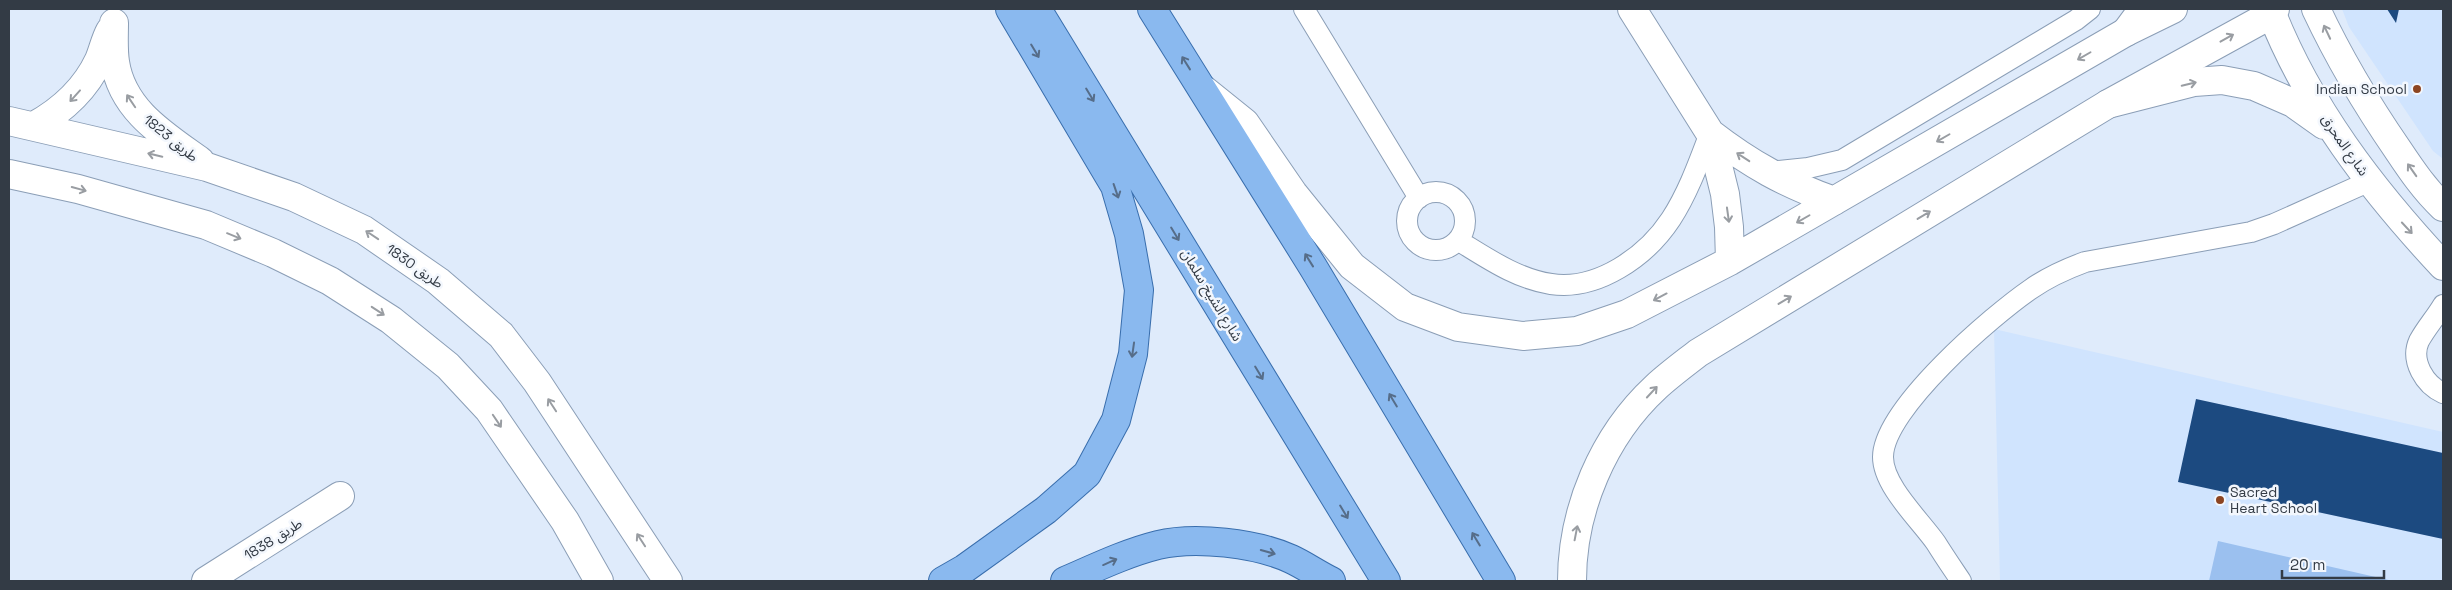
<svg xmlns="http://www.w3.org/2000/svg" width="2452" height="590" font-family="'Space Grotesk','Noto Sans Arabic',sans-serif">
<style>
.built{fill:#d0e4fe}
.green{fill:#9bc0ef}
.building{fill:#1c4a80}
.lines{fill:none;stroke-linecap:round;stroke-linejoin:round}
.lane-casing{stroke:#8b9eb6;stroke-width:22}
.street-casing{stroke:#8b9eb6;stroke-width:30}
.secondary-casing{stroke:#8b9eb6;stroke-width:30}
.primary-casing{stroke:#396ead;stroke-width:30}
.lane{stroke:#fff;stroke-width:20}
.street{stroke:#fff;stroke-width:28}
.secondary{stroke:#fff;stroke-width:28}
.primary{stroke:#8ab9ef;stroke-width:28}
.oneway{stroke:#999da2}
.oneway2{stroke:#566d89}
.poi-dot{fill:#8c4522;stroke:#f3f7fd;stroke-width:2}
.labels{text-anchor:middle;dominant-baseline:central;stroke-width:5;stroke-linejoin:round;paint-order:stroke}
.poi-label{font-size:14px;fill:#333b45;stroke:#f3f7fd;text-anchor:end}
.street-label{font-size:14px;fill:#333b45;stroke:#f3f7fd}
</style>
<rect width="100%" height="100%" fill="#dfebfb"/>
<!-- built -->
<path class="built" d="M2342,9H2443V159L2433,151L2349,27Z
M1994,329L2443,432V581H2000Z"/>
<!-- green -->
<path class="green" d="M2218,541L2393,581H2209Z"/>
<!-- building -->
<path class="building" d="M2387,9H2399L2396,23Z
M2196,399L2443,453V539L2178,482Z"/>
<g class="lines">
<defs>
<path id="lane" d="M1304,9L1419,198
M1768,172L1808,168L1842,160L2076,20L2090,9
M1407 221a29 29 0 1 1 58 0a29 29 0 1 1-58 0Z
M1459,241C1487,258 1517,279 1551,284C1597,291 1646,257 1671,219C1688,193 1699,162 1710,133
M2443,305C2436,317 2426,328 2419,341C2410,361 2425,385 2443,393
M1961,581C1953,569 1944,556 1936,543C1920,520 1883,486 1883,457C1883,409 1993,315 2031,289C2048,277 2066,269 2085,262L2251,232L2274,224L2370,181"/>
<path id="street" d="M1632,9L1710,133L1725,194L1729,227L1730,261
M114,23C114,36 113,49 115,62C122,110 164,135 200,161
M1204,90L1245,123L1293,193L1352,266L1405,307L1458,327L1523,336L1577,331L1627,314L1730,261L2126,32L2173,9
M9,121L207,167L294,197L364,230L438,281L501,335L537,382L668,581
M34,126C63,110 85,90 99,60C103,51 105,40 110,31
M1710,133C1750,164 1786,184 1834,201
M9,174L78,189L206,225L273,253L330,281L391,320L448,366L489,410L565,521L599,581
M206,581L340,496
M1572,581C1572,510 1603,436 1656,387C1669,375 1684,364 1698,353L2108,104L2272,14L2275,9"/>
<path id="secondary" d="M2270,9C2308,107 2372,190 2443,266
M2316,9C2339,58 2367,105 2398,150C2412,171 2425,190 2443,207
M2126,32L2143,9
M2108,104L2194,82L2222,80L2254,86L2293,103L2324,125"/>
<path id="primary" d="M1037,9L1386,581
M1152,9L1313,267L1501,581
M943,581L964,569L1046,510L1087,474L1116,420L1133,354L1139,290L1129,234L1115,186L1010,9
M1065,581C1095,568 1126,553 1158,545C1195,536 1256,543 1291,559C1304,565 1317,574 1331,581"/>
</defs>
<!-- lane casing -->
<use href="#lane" class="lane-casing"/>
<!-- street casing -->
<use href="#street" class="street-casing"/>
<!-- secondary casing -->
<use href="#secondary" class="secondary-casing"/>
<!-- primary casing -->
<use href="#primary" class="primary-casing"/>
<!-- lane -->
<use href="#lane" class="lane"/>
<!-- street -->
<use href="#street" class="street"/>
<!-- secondary -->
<use href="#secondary" class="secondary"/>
<!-- primary -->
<use href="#primary" class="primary"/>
</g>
<!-- one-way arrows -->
<defs><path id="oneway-shaft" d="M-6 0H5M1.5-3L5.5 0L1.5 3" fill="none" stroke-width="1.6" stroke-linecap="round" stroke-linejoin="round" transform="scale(1.25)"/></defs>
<g class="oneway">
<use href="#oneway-shaft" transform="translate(2327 32) rotate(-115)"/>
<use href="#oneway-shaft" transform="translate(2227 38) rotate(-29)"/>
<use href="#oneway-shaft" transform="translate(2084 56) rotate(150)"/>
<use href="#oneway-shaft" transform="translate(2189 84) rotate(-13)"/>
<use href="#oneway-shaft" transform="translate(75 96) rotate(132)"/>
<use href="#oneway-shaft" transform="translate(131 101) rotate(-124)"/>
<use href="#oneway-shaft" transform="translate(1943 138) rotate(150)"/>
<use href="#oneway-shaft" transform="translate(155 155) rotate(-167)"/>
<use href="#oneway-shaft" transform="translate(1743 157) rotate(-147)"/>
<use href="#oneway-shaft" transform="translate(2412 170) rotate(-125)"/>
<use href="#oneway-shaft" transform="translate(79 189) rotate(15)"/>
<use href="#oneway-shaft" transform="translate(1728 215) rotate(82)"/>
<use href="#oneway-shaft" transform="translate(1924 215) rotate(-31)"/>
<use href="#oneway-shaft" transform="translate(1803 219) rotate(150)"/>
<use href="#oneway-shaft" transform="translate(2407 228) rotate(47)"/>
<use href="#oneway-shaft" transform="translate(372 235) rotate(-146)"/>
<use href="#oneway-shaft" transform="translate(234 236) rotate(22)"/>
<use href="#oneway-shaft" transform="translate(1660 297) rotate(152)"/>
<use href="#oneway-shaft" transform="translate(1785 300) rotate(-31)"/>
<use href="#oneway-shaft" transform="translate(378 311) rotate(33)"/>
<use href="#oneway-shaft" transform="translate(1652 392) rotate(-47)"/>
<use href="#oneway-shaft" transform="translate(552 405) rotate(-123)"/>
<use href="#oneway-shaft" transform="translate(497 421) rotate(56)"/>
<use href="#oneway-shaft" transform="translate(1576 533) rotate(-79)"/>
<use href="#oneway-shaft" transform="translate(641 540) rotate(-123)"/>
</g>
<g class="oneway2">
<use href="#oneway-shaft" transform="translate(1035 51) rotate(59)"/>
<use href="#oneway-shaft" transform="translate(1186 63) rotate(-122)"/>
<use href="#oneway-shaft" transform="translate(1090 95) rotate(59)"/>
<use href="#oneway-shaft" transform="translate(1116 191) rotate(71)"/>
<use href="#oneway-shaft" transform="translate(1175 234) rotate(59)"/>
<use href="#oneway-shaft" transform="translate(1309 260) rotate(-122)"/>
<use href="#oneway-shaft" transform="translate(1133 350) rotate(98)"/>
<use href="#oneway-shaft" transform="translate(1259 373) rotate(59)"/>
<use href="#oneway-shaft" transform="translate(1393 400) rotate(-121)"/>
<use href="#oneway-shaft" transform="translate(1344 512) rotate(59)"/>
<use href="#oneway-shaft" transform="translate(1476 539) rotate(-121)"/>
<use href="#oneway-shaft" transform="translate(1268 552) rotate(16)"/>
<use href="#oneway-shaft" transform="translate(1110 562) rotate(-24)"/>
</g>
<!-- markers -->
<g class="poi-dot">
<circle cx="2417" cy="89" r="5"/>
<circle cx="2220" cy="500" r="5"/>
</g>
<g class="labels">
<!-- poi labels -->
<g class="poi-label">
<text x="2407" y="89">Indian School</text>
<text x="2230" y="492" text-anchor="start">Sacred<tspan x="2230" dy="16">Heart School</tspan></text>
</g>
<!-- street labels -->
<g class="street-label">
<text transform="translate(171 138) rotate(39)">طريق 1823</text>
<text transform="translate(2345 145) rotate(55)">شارع المحرق</text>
<text transform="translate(415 266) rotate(35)">طريق 1830</text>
<text transform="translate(1212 295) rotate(59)">شارع الشيخ سلمان</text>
<text transform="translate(273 539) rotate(-32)">طريق 1838</text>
</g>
</g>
<!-- border -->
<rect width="2452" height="590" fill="none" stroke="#333b45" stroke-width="20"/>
<!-- scale -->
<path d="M2282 570v8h102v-8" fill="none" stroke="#333b45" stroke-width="2.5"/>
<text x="2290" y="570" font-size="15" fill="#333b45" stroke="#f3f7fd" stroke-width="4" paint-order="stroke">20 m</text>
</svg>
